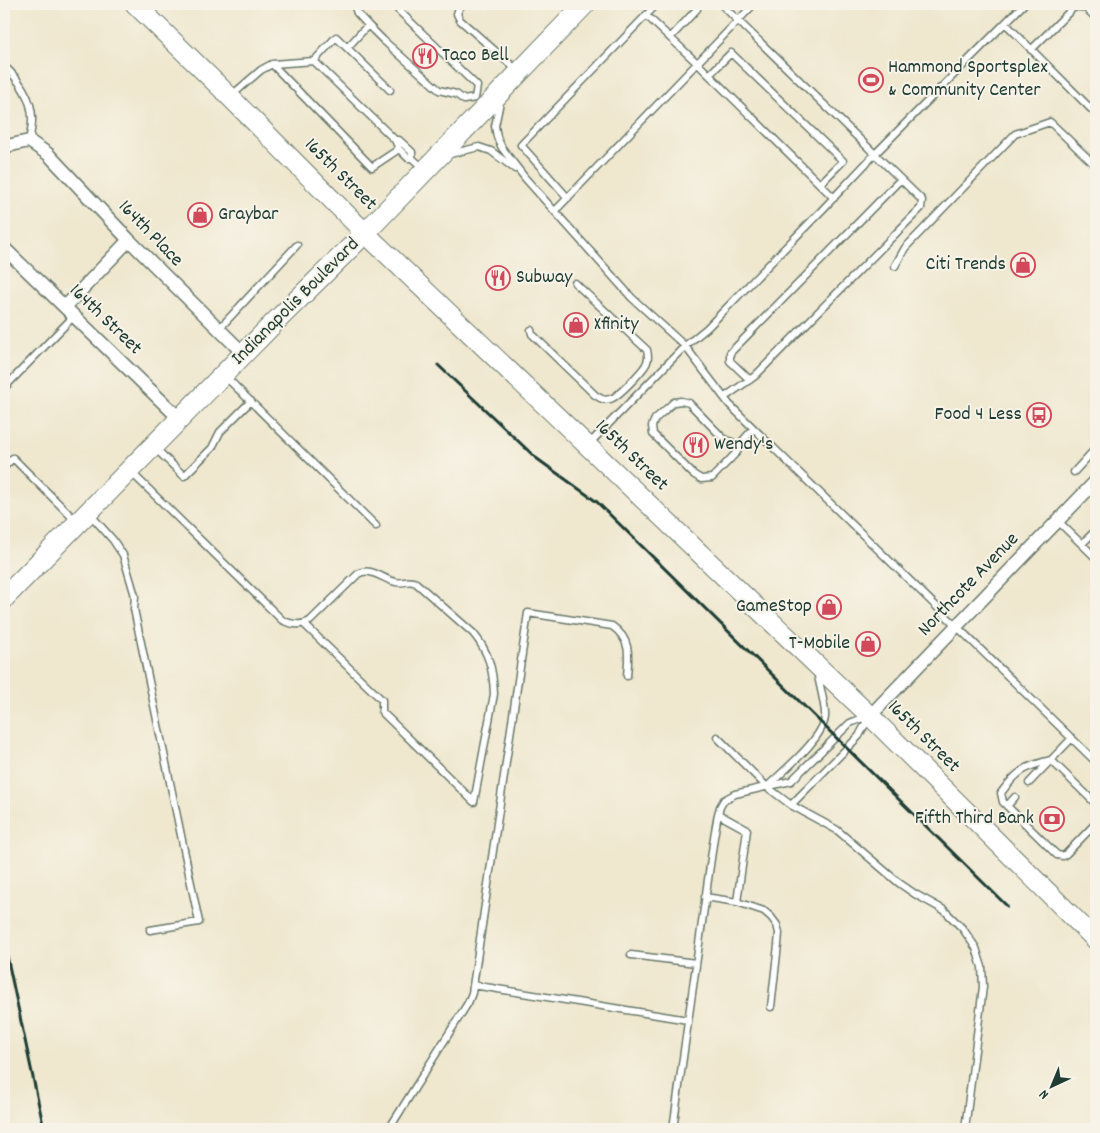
<svg xmlns="http://www.w3.org/2000/svg" width="1100" height="1133" font-family="Dekko,sans-serif">
<style>
.lines{fill:none;stroke-linecap:round;stroke-linejoin:round}
.service-casing{stroke:#68786a;stroke-width:9}
.minor-casing{stroke:#68786a;stroke-width:15}
.secondary-casing{stroke:#68786a;stroke-width:21}
.primary-casing{stroke:#68786a;stroke-width:22}
.service{stroke:#fff;stroke-width:6}
.minor{stroke:#fff;stroke-width:12}
.secondary{stroke:#fff;stroke-width:19}
.primary{stroke:#fff;stroke-width:20}
.rail{stroke:#1f3d34;stroke-width:3}
.labels{text-anchor:middle;dominant-baseline:central;stroke-width:4;stroke-linejoin:round;paint-order:stroke}
.poi-label{font-size:20px;fill:#1f3d34;stroke:#f7f3e8;text-anchor:start}
.street-label{font-size:20px;fill:#1f3d34;stroke:#f7f3e8}
</style>
<rect width="100%" height="100%" fill="#f7f3e8"/>
<filter id="ink" filterUnits="userSpaceOnUse"><feTurbulence type="fractalNoise" baseFrequency=".02" numOctaves="2"/><feDisplacementMap in="SourceGraphic" scale="10" xChannelSelector="R" yChannelSelector="G"/><feConvolveMatrix kernelMatrix="1 2 1 2 8 2 1 2 1" color-interpolation-filters="sRGB"/></filter>
<filter id="wash" filterUnits="userSpaceOnUse"><feTurbulence type="fractalNoise" baseFrequency=".0096" numOctaves="4" result="noise"/><feDisplacementMap in="SourceGraphic" scale="20" xChannelSelector="R" yChannelSelector="G"/><feGaussianBlur stdDeviation="1.12" result="paint"/><feColorMatrix in="noise" values="0 0 0 0 0 0 0 0 0 0 0 0 0 0 0 0 0 1.4 0 .05"/><feComposite in="paint" operator="in"/></filter>
<g filter="url(#wash)">
<rect width="100%" height="100%" fill="#efe7ce"/>
</g>
<g filter="url(#ink)">
<g class="lines">
<defs>
<path id="service" d="M354,4L357,13L368,25L383,40L439,90L456,94L464,100L475,98
M392,4L477,86L475,98
M463,4L459,8L457,14L460,20L518,71
M721,4L922,200L921,208L755,376L725,397
M646,15L697,63L834,198
M1005,23L1096,114
M670,38L697,9L691,4
M347,48L368,25
M1031,50L1073,8C1084,4 1089,11 1096,18
M314,61L336,37L390,90
M272,64L372,167L399,149
M4,66C19,79 33,100 32,121C32,128 30,135 29,141
M709,75L731,53L843,161L820,184
M231,96L261,70L272,64L314,61L395,140L399,149L408,158H412L424,169
M500,102L495,126L497,137L502,148L525,178L632,298L685,346L729,404L744,419L1096,762
M395,140H399L412,152V158
M450,154L479,147L491,151L515,169
M568,198L521,145L657,4
M555,211L754,4
M895,266L905,248L1015,134L1050,122L1096,166
M219,329L297,245
M531,330L532,334L595,395C600,398 603,401 610,399C617,398 645,369 647,362C649,358 648,354 647,350L575,283
M226,377L376,526
M750,380L730,361V353L900,180
M4,388L74,316
M588,445L685,346L707,328L823,209L874,155L1024,4
M739,445L723,438L689,403L681,401L674,402L655,419L652,426L653,434L693,474L701,479L712,478L737,452L739,445L753,429
M155,448L184,476L212,448L220,432L251,401
M4,467L13,458L75,520
M130,471L282,620C292,625 301,626 310,621L358,574C371,566 383,580 396,582C404,584 408,579 416,583L473,633C489,652 493,669 494,694L474,802L382,712V700L304,624
M1074,472L1096,448
M89,513L113,540L123,555L135,596L134,609L199,922L150,930
M1058,521L1096,558
M1082,544L1096,530
M717,737L767,787L791,805L837,830L899,883L915,894L944,910L963,929L976,948L982,967L983,987L965,1129
M1072,738L1051,760L1096,804
M1051,760C1026,766 1017,771 1001,793L1003,802L1057,855L1063,856L1066,854L1096,823
M1029,783L1050,761
M768,786C783,771 823,739 825,717C826,707 819,683 817,671
M791,805L859,736L869,717
M1007,806L1015,797
M705,897L737,902L747,830L718,814
M737,902L764,911L771,917L777,925L779,933L778,945L771,1007
M631,955L696,963
M473,985L688,1020
M389,1129L468,1003L472,993L528,613L612,626C631,639 629,655 627,676
M673,1129L714,837L718,814L720,807L724,800L735,794L791,781L850,723L868,716"/>
<path id="minor" d="M4,149L7,146L29,141L48,154L129,240L244,354
M4,248L180,419
M65,307L129,240
M870,716L1096,481"/>
<path id="secondary" d="M135,4L219,86L365,233L870,716L1096,940"/>
<path id="primary" d="M4,598L268,329L365,233L585,4"/>
</defs>
<!-- service casing -->
<use href="#service" class="service-casing"/>
<!-- minor casing -->
<use href="#minor" class="minor-casing"/>
<!-- secondary casing -->
<use href="#secondary" class="secondary-casing"/>
<!-- primary casing -->
<use href="#primary" class="primary-casing"/>
<!-- service -->
<use href="#service" class="service"/>
<!-- minor -->
<use href="#minor" class="minor"/>
<!-- secondary -->
<use href="#secondary" class="secondary"/>
<!-- primary -->
<use href="#primary" class="primary"/>
<!-- rail -->
<path class="rail" d="M438,365L536,458L597,502L1007,906
M4,942L44,1129"/>
</g>
</g>
<!-- icons -->
<defs>
<symbol id="restaurant-ring" viewBox="-11 -11 22 22"><circle r="9.5" fill="#f7f3e8" stroke="#d1495b" stroke-width="1.5"/><path d="M-5-6h1v4h1v-4h1v4h1v-4h1v5L-1.5 .5V6h-2V.5L-5-1ZM5-6V6H3V1.5H1.5Q1.5-4 5-6Z" fill="#d1495b"/></symbol>
<symbol id="stadium-ring" viewBox="-11 -11 22 22"><circle r="9.5" fill="#f7f3e8" stroke="#d1495b" stroke-width="1.5"/><path d="M0-5a6.5 5 0 1 0 0 10a6.5 5 0 1 0 0-10ZM-3.5-1.8h7v3.6h-7Z" fill="#d1495b"/></symbol>
<symbol id="shop-ring" viewBox="-11 -11 22 22"><circle r="9.5" fill="#f7f3e8" stroke="#d1495b" stroke-width="1.5"/><path d="M-5-2.5h2.3a2.7 3.5 0 0 1 5.4 0H5L5.5 6h-11ZM-1.5-2.5h3a1.5 2.3 0 0 0-3 0Z" fill="#d1495b"/></symbol>
<symbol id="bus-ring" viewBox="-11 -11 22 22"><circle r="9.5" fill="#f7f3e8" stroke="#d1495b" stroke-width="1.5"/><path d="M-5-6H5V4H4V6H2V4H-2V6H-4V4H-5ZM-3.5-4V0h7V-4ZM-3.5 1.2v1.5H-2V1.2ZM2 1.2v1.5H3.5V1.2Z" fill="#d1495b"/></symbol>
<symbol id="bank-ring" viewBox="-11 -11 22 22"><circle r="9.5" fill="#f7f3e8" stroke="#d1495b" stroke-width="1.5"/><path d="M-6-4H6V4H-6ZM0-2.3a2.3 2.3 0 1 0 0 4.6a2.3 2.3 0 1 0 0-4.6Z" fill="#d1495b"/></symbol>
</defs>
<g fill-rule="evenodd">
<use href="#restaurant-ring" x="411" y="42" width="28" height="28"/>
<use href="#stadium-ring" x="857" y="66" width="28" height="28"/>
<use href="#shop-ring" x="186" y="201" width="28" height="28"/>
<use href="#shop-ring" x="1009" y="251" width="28" height="28"/>
<use href="#restaurant-ring" x="484" y="264" width="28" height="28"/>
<use href="#shop-ring" x="562" y="311" width="28" height="28"/>
<use href="#bus-ring" x="1025" y="401" width="28" height="28"/>
<use href="#restaurant-ring" x="682" y="431" width="28" height="28"/>
<use href="#shop-ring" x="815" y="593" width="28" height="28"/>
<use href="#shop-ring" x="854" y="630" width="28" height="28"/>
<use href="#bank-ring" x="1038" y="805" width="28" height="28"/>
</g>
<g class="labels">
<!-- poi labels -->
<g class="poi-label">
<text x="442" y="56">Taco Bell</text>
<text x="888" y="68">Hammond Sportsplex<tspan x="888" dy="23">&amp; Community Center</tspan></text>
<text x="218" y="215">Graybar</text>
<text x="1006" y="265" text-anchor="end">Citi Trends</text>
<text x="516" y="278">Subway</text>
<text x="594" y="325">Xfinity</text>
<text x="1022" y="415" text-anchor="end">Food 4 Less</text>
<text x="714" y="445">Wendy's</text>
<text x="812" y="607" text-anchor="end">GameStop</text>
<text x="850" y="644" text-anchor="end">T-Mobile</text>
<text x="1034" y="819" text-anchor="end">Fifth Third Bank</text>
</g>
<!-- street labels -->
<g class="street-label">
<text transform="translate(340 175) rotate(45)">165th Street</text>
<text transform="translate(150 234) rotate(46)">164th Place</text>
<text transform="translate(296 302) rotate(-45)">Indianapolis Boulevard</text>
<text transform="translate(105 320) rotate(44)">164th Street</text>
<text transform="translate(631 456) rotate(44)">165th Street</text>
<text transform="translate(969 585) rotate(-46)">Northcote Avenue</text>
<text transform="translate(923 737) rotate(45)">165th Street</text>
</g>
</g>
<!-- margin -->
<rect width="1100" height="1133" fill="none" stroke="#f7f3e8" stroke-width="20"/>
<!-- north arrow -->
<g transform="translate(1052 1086) rotate(224)" stroke="#f7f3e8" stroke-width="4" paint-order="stroke">
<path d="M0-4L9 19L0 12L-9 19Z" fill="#1f3d34"/>
<text y="-8" font-size="14" font-weight="bold" text-anchor="middle" fill="#1f3d34">N</text>
</g>
</svg>
